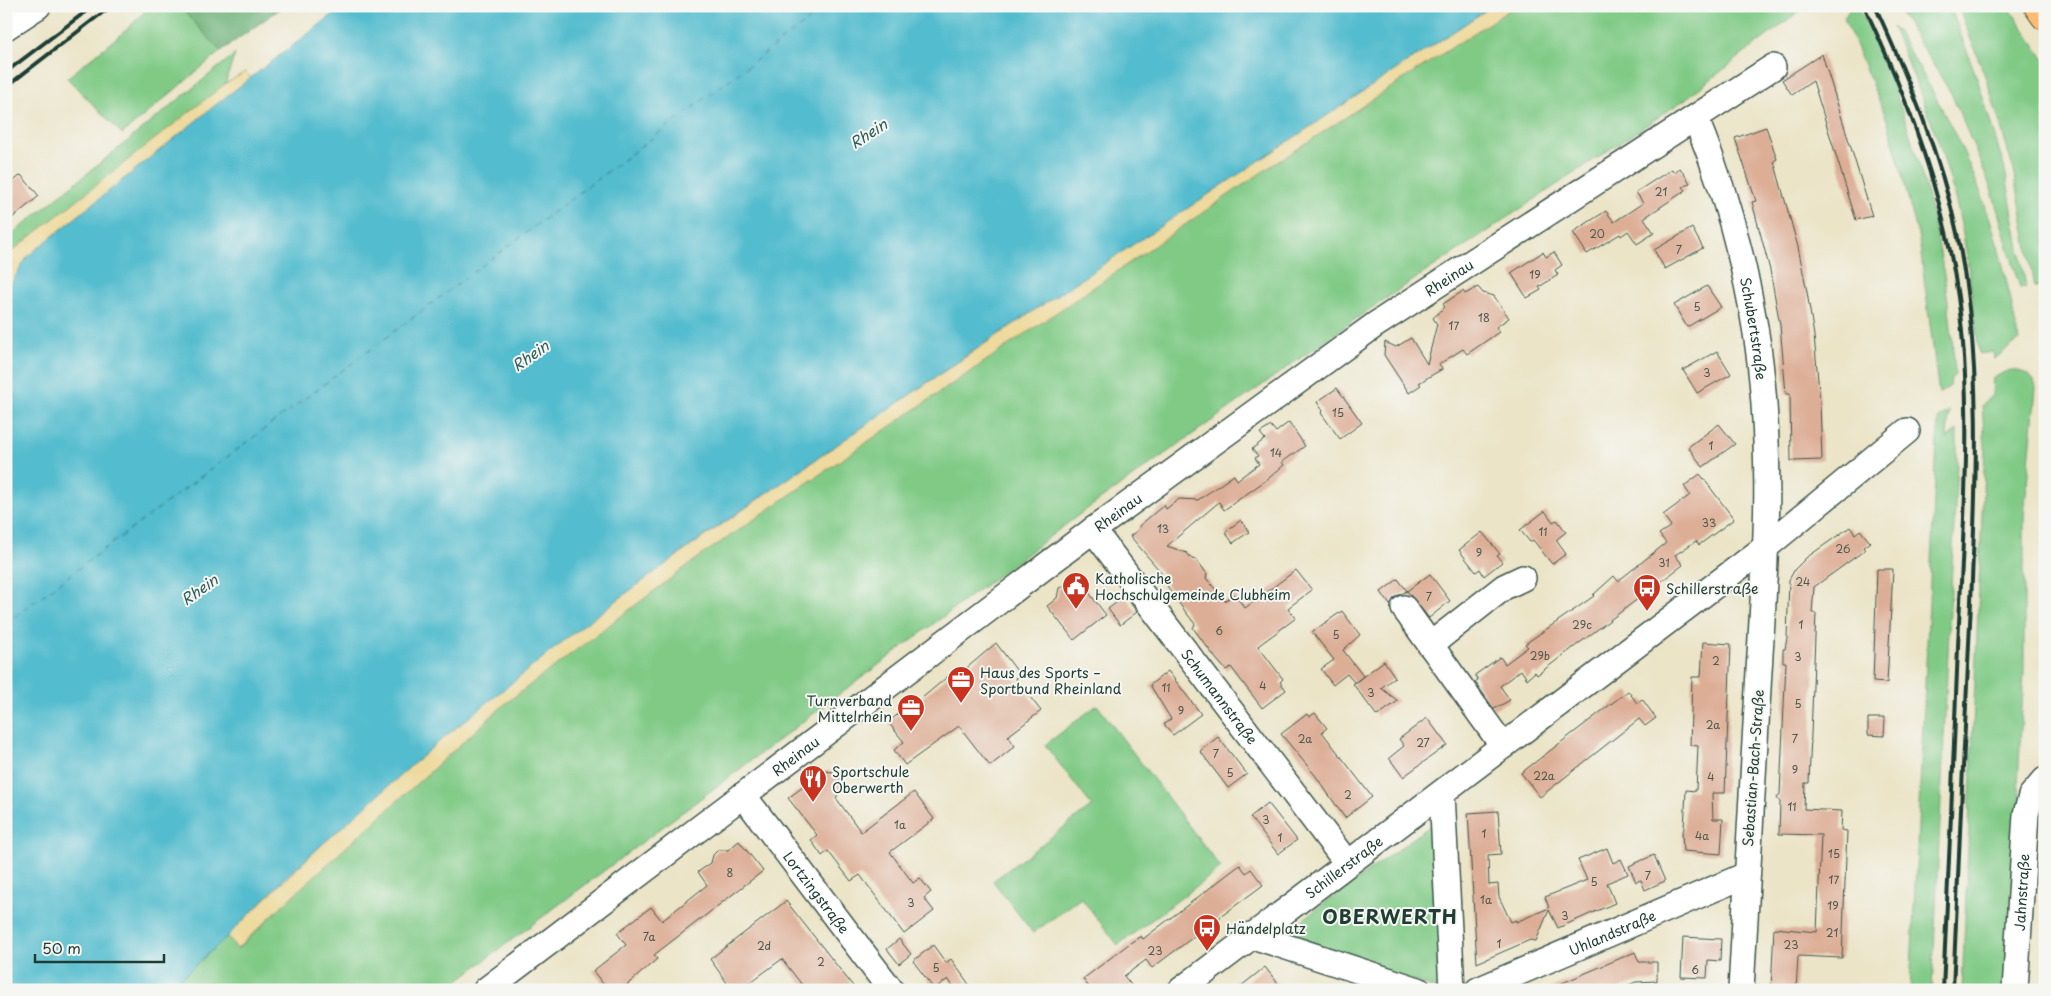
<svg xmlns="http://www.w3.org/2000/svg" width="2051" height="996" font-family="'Playpen Sans',sans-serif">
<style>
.green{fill:#80ca86;stroke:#50845d}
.forest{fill:#68ae73;stroke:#447654}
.sand{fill:#eeda9e;stroke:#868c69}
.water{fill:#52bcce;stroke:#387c81}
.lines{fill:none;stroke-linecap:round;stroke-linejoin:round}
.ferry{stroke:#2c5d5a;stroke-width:1;stroke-dasharray:6 5;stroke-linecap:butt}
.building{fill:#ddae96}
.minor-casing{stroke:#3e564a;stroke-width:28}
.highway-casing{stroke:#3e564a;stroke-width:30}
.minor{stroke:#fff;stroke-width:25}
.highway{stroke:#ffbb71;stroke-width:28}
.rail{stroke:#1f3d34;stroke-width:4}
.labels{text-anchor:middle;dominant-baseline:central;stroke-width:4;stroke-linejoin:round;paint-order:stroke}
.number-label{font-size:11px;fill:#4e594c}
.street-label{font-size:14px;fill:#1f3d34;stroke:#f6f6f2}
.poi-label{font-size:14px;fill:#1f3d34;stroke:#f6f6f2;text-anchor:start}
.water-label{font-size:15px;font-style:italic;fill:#2c5d5a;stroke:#f6f6f2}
.district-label{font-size:19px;font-weight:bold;letter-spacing:1px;fill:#1f3d34;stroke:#f6f6f2}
</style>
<rect width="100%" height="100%" fill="#f6f6f2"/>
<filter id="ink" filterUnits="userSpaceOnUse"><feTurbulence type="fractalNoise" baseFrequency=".02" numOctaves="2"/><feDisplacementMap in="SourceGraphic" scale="10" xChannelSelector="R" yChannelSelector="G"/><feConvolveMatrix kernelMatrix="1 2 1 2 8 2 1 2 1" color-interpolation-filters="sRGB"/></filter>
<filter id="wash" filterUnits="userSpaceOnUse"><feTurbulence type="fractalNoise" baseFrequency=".0096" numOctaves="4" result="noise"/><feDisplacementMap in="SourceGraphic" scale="20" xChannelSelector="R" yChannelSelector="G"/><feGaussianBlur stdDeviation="1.12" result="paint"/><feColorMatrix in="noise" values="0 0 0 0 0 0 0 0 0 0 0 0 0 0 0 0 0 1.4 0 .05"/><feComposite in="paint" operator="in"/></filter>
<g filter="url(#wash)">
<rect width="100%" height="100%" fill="#ebe4c7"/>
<!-- green -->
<path class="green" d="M151,6H179L221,51L122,134L67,78L126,30Z
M1515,6H1806L1684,100L1367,311L1080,514L445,990H168L228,936L238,949L291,897L506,703L699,557L1262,172Z
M1852,6H1858C1914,120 1948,248 1955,375L1951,378L1950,386L1939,394L1919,239L1888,122L1844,18Z
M1896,6H1950L1978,81L2005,170L2026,287L2020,288L1992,191L1971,140L1951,93Z
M1958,6H2008L2045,60V272L2042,286L2035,287L2014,171L1988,84Z
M1892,27L1897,31C1935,93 1972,159 1993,229C2004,265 2011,303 2019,340L1994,359L1993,352L1979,354C1974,313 1970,270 1962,229C1948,159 1921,91 1892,27Z
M235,54L225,84L6,256V239Z
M2009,370C2021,371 2034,373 2036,388L2024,516V669L2018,785L2022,798L2009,990H1962L1982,514L1985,447L1982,405L1992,395L1993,378Z
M1949,411L1947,439L1957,430V462L1932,990H1910L1938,419Z
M1097,705L1221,868L1118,945L1081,898L1033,933L993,881L1092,806L1045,745Z
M1431,825L1434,827L1443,985L1433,988L1295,943L1287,934L1290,929Z"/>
<!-- forest -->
<path class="forest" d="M179,6H284L221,51Z"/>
<!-- sand -->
<path class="sand" d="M1492,6H1515L1262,172L699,557L506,703L291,897L237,949L228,936C338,825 459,718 584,624C679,553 777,486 875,419C1079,278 1286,143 1492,6Z
M245,72L251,78L29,256L6,291V256L225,84Z"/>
<!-- water -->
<path class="water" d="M344,6H1492L979,347L697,541L581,627L436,744L290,873L228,936L168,990H6V291L28,256L223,99Z"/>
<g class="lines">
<!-- ferry -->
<path class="ferry" d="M6,623L828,6"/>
</g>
<g id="blocks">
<!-- building -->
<path class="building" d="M1822,54L1872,216L1856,220L1813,81L1792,95L1782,80Z
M1766,127L1777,159L1774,161L1798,247L1807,292L1814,336L1820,402L1822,460L1791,461L1790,394H1786L1780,325L1770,270L1752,202L1756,201L1735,138Z
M1680,168L1690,183L1683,187L1686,190L1644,218L1654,233L1637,244L1628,231L1621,236L1620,234L1587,254L1573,232L1606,211L1614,222L1643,203L1636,192L1672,169L1674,172Z
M21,175L39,196L6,223V187Z
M1692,228L1703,248L1665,269L1654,250Z
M1543,252L1546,257L1554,252L1562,265L1555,270L1558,275L1539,287L1541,290L1527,298L1511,273Z
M1707,286L1721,307L1687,327L1674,305Z
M1478,287L1483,293L1494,296L1509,318L1496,327L1499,332L1467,354L1463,349L1439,364L1442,369L1419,383L1421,385L1409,393L1384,355L1385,342L1396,347L1411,338L1427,364L1437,324L1433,318L1445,307L1443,304L1463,291L1465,294Z
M1717,351L1731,374L1697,393L1683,370Z
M1337,388L1362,423L1340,439L1321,413L1323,411L1317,402Z
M1289,422L1305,446L1282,462L1284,465L1269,478L1224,510L1219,502L1167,546L1187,553L1192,559L1197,560L1207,574L1206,578L1225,601L1234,594L1245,608L1296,570L1312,590L1288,608L1296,618L1258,646L1283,679L1280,682L1286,690L1262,708L1231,667L1226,670L1217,660L1193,628L1195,624L1171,593L1160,571L1130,536L1138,530L1140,525L1164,505L1166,509L1179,499L1198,500L1234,475L1237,480L1259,464L1255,458L1258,456L1252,449L1265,439L1260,433L1271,426L1276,432Z
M1719,424L1735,444L1703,467L1688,447Z
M1700,474L1734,519L1699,545L1696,541L1675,555L1683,565L1537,675L1535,672L1527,679L1521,670L1500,686L1510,700L1494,709L1475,682L1478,680L1475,675L1500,657L1505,664L1528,647L1525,644L1594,596L1593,595L1614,576L1618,581L1666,543L1659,534L1671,526L1663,515L1690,495L1684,486Z
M1545,511L1553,522L1557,520L1566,532L1556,540L1566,554L1552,564L1533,540L1530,542L1520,530Z
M1241,520L1249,532L1233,543L1225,532Z
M1850,527L1855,534L1860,530L1870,542L1863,547L1865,550L1814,587L1812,613H1816L1809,783H1805L1804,809L1842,811L1841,830L1847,831L1842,958L1798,956L1796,990H1771L1774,928L1817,932L1821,835L1779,834L1780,802L1777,798L1780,794L1786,662H1783V649H1785L1787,638L1789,580L1795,569L1806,558Z
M1482,532L1500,554L1497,556L1502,562L1484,576L1480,569L1476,572L1459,550Z
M1877,569H1893L1887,683L1873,682Z
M1430,574L1450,601L1429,618L1407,591Z
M1398,579L1407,591L1395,597L1390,605L1381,592Z
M1080,581L1106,615L1074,640L1047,606L1057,598L1059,588L1065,586L1071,588Z
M1125,596L1137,612L1120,625L1108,609Z
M1342,611L1360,635L1343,650L1363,676L1355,683L1347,674L1333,685L1321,669L1334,660L1312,632Z
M1703,642L1731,644L1725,793H1712L1713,819H1723L1721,854L1683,851L1682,832L1684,829L1686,790L1696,791L1698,746L1690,745L1692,677H1701Z
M996,643L1020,675L1015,678L1041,711L1008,736L1015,746L990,766L959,726L905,765L894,750L904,742L888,722L909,706L910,708L952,673L955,678Z
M1384,661L1395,677L1381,688L1398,701L1377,716L1353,684Z
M1168,671L1201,714L1173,735L1164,724L1171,719L1150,685Z
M1628,691L1637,703L1642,699L1656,718L1645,726L1639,719L1540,797L1521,773Z
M1315,713L1327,728L1322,732L1372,797L1345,818L1315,775L1281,734L1307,714L1309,717Z
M1427,718L1447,745L1403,777L1389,758L1404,746L1399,739Z
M1868,718H1885L1884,736L1868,735Z
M1218,737L1247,774L1228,788L1200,751Z
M825,771L833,772L840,777L842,787L836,798L861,832L914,792L934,819L890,852L913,883L920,878L931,892L924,898L934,911L904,934L860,875L851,881L828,851L822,856L811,840L817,835L788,798Z
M1268,803L1297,840L1278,854L1250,817Z
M1498,811L1501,854L1488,855L1489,885L1498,884L1499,897L1511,922L1516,920V922L1549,908L1545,897L1587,880L1578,860L1607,848L1613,863L1621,859L1628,874L1607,883L1615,903L1558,928L1549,910L1536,941L1530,940L1477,963L1468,813Z
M739,841L763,871L654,955L657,959L621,990H608L593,971L626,945L617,933L651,907L662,921L678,908L707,885L698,872L711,863L713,855L718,850H728Z
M1654,855L1665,881L1645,890L1641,880L1636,882L1629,866Z
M1240,865L1246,873L1251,869L1263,885L1152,968L1146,960L1124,976L1135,990H1091L1083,979L1130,943L1141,936L1143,939Z
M786,901L824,949L856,990H806L782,959L740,990H732L710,959Z
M1683,937L1721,939L1720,961L1708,960L1707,978L1681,977Z
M899,939L911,954L899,964L887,949Z
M933,945L946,963L951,959L973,990H956L948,979L934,989L913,961Z
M1635,952L1639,962H1657V981L1636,982L1616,990H1546Z
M1265,967L1283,990H1236Z"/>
</g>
</g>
<g filter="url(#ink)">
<use href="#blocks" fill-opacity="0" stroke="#3e564a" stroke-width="1"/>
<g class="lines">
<defs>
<g id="minor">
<path d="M6,27L38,6"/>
<path id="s1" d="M1696,119C1724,187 1743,254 1755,327C1774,440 1766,558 1759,671C1752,778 1746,884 1741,990"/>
<path id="s2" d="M1093,530L1347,863"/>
<path d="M1404,608L1503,746"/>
<path d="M1430,645L1504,587L1523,578"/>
<path d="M1442,793L1452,990"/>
<path id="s3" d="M743,795L891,990"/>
<path d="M1250,935L1418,990"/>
<path id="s4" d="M486,990L1093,530L1375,325L1773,67"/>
<path id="s5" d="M1181,990L1767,546L1907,431"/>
<path id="s6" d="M1478,990L1746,875"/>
<path id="s7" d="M2015,990L2026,814L2031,796L2045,780"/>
</g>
<path id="highway" d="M2038,6L2045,16"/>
</defs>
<!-- minor casing -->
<use href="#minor" class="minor-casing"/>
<!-- highway casing -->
<use href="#highway" class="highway-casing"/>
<!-- minor -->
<use href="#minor" class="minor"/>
<!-- highway -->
<use href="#highway" class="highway"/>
<!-- rail -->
<path class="rail" d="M1864,6C1908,99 1944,195 1958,297C1973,405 1964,515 1959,623C1954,745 1949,868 1943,990
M1875,6C1909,80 1940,153 1957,233C1984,361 1976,493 1970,623C1964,745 1958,868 1953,990
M6,72L93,6
M6,87L111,6"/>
</g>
</g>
<!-- icons -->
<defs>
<symbol id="civic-pin" viewBox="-11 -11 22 30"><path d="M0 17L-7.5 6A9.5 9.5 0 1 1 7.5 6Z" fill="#c8321e" stroke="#f6f6f2"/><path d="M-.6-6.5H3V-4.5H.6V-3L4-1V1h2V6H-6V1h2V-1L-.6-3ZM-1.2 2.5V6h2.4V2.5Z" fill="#fff"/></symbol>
<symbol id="bus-pin" viewBox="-11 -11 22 30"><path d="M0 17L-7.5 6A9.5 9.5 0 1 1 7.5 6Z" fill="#c8321e" stroke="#f6f6f2"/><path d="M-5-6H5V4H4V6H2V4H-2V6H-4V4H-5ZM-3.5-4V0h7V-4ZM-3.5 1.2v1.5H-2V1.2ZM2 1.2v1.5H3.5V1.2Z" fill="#fff"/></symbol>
<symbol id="office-pin" viewBox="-11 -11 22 30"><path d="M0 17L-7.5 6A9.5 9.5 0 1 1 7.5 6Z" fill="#c8321e" stroke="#f6f6f2"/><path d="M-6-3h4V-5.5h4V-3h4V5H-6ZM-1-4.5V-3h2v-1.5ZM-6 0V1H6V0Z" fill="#fff"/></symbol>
<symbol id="restaurant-pin" viewBox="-11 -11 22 30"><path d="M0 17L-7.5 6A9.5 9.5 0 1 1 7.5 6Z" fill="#c8321e" stroke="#f6f6f2"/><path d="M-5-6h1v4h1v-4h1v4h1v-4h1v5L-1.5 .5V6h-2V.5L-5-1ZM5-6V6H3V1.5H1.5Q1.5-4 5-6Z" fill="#fff"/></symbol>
</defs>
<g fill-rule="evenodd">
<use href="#civic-pin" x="1060" y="570" width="32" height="43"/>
<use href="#bus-pin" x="1631" y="572" width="32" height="43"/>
<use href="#office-pin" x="945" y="664" width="32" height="43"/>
<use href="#office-pin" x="895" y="692" width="32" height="43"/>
<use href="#restaurant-pin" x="797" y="763" width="32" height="43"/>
<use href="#bus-pin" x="1191" y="912" width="32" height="43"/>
</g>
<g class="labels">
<!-- number labels -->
<g class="number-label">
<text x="1661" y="191">21</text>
<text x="1597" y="233">20</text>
<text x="1679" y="249">7</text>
<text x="1535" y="274">19</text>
<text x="1697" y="306">5</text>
<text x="1484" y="317">18</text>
<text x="1454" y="325">17</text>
<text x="1707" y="372">3</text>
<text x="1338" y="412">15</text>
<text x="1711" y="445">1</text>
<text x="1276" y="452">14</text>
<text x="1709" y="522">33</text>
<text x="1163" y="528">13</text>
<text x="1543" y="531">11</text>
<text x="1843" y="548">26</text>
<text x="1479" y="552">9</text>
<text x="1664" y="562">31</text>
<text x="1803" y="581">24</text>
<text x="1429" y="596">7</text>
<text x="1582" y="624">29c</text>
<text x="1801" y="624">1</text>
<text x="1219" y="630">6</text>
<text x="1336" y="634">5</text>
<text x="1540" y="655">29b</text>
<text x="1798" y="656">3</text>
<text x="1716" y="660">2</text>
<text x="1263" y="685">4</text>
<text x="1166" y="687">11</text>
<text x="1371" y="692">3</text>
<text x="1798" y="703">5</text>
<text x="1181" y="710">9</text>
<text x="1713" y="724">2a</text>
<text x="1305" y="738">2a</text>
<text x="1795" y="738">7</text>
<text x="1423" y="742">27</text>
<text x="1216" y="753">7</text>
<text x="1795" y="769">9</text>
<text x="1230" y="772">5</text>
<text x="1544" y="775">22a</text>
<text x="1711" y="776">4</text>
<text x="1348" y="794">2</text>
<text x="1792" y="806">11</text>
<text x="1266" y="819">3</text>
<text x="900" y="824">1a</text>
<text x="1484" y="833">1</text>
<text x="1702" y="835">4a</text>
<text x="1280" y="837">1</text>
<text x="1834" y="853">15</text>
<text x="730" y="872">8</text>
<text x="1648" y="875">7</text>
<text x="1834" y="879">17</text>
<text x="1594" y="881">5</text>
<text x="1486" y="899">1a</text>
<text x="911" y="902">3</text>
<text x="1833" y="905">19</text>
<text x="1565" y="915">3</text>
<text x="1832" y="932">21</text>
<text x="649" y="936">7a</text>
<text x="1499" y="943">1</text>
<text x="1791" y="944">23</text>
<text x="764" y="945">2d</text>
<text x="1155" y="950">23</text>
<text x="821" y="961">2</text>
<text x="936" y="967">5</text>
<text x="1695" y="969">6</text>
</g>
<!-- street labels -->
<g class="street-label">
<text stroke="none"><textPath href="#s4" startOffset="1198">Rheinau</textPath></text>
<text stroke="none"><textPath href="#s1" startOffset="218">Schubertstraße</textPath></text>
<text stroke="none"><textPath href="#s4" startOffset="792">Rheinau</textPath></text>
<text stroke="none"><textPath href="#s2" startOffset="209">Schumannstraße</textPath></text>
<text stroke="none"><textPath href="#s4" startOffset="388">Rheinau</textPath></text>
<text transform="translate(1753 768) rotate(-86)">Sebastian-Bach-Straße</text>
<text stroke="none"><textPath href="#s5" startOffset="204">Schillerstraße</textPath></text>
<text stroke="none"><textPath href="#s3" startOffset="122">Lortzingstraße</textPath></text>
<text stroke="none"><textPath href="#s7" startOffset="98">Jahnstraße</textPath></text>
<text stroke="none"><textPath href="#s6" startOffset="146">Uhlandstraße</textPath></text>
</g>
<!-- poi labels -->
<g class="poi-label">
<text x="1095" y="578">Katholische<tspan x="1095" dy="16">Hochschulgemeinde Clubheim</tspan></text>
<text x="1666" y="588">Schillerstraße</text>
<text x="980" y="672">Haus des Sports –<tspan x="980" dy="16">Sportbund Rheinland</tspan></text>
<text x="892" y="700" text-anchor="end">Turnverband<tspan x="892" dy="16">Mittelrhein</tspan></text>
<text x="832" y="771">Sportschule<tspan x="832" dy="16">Oberwerth</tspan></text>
<text x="1226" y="928">Händelplatz</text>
</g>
<!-- water labels -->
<g class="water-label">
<text transform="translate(868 133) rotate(-33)">Rhein</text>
<text transform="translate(530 355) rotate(-35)">Rhein</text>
<text transform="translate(199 589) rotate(-35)">Rhein</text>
</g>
<!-- district labels -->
<g class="district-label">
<text x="1390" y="916">OBERWERTH</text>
</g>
</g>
<!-- margin -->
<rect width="2051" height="996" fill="none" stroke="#f6f6f2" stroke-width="25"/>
<!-- scale -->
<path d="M35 954v8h129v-8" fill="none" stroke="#1f3d34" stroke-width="2.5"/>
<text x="42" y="954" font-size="15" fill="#1f3d34" stroke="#f6f6f2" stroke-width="4" paint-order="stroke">50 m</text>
</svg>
